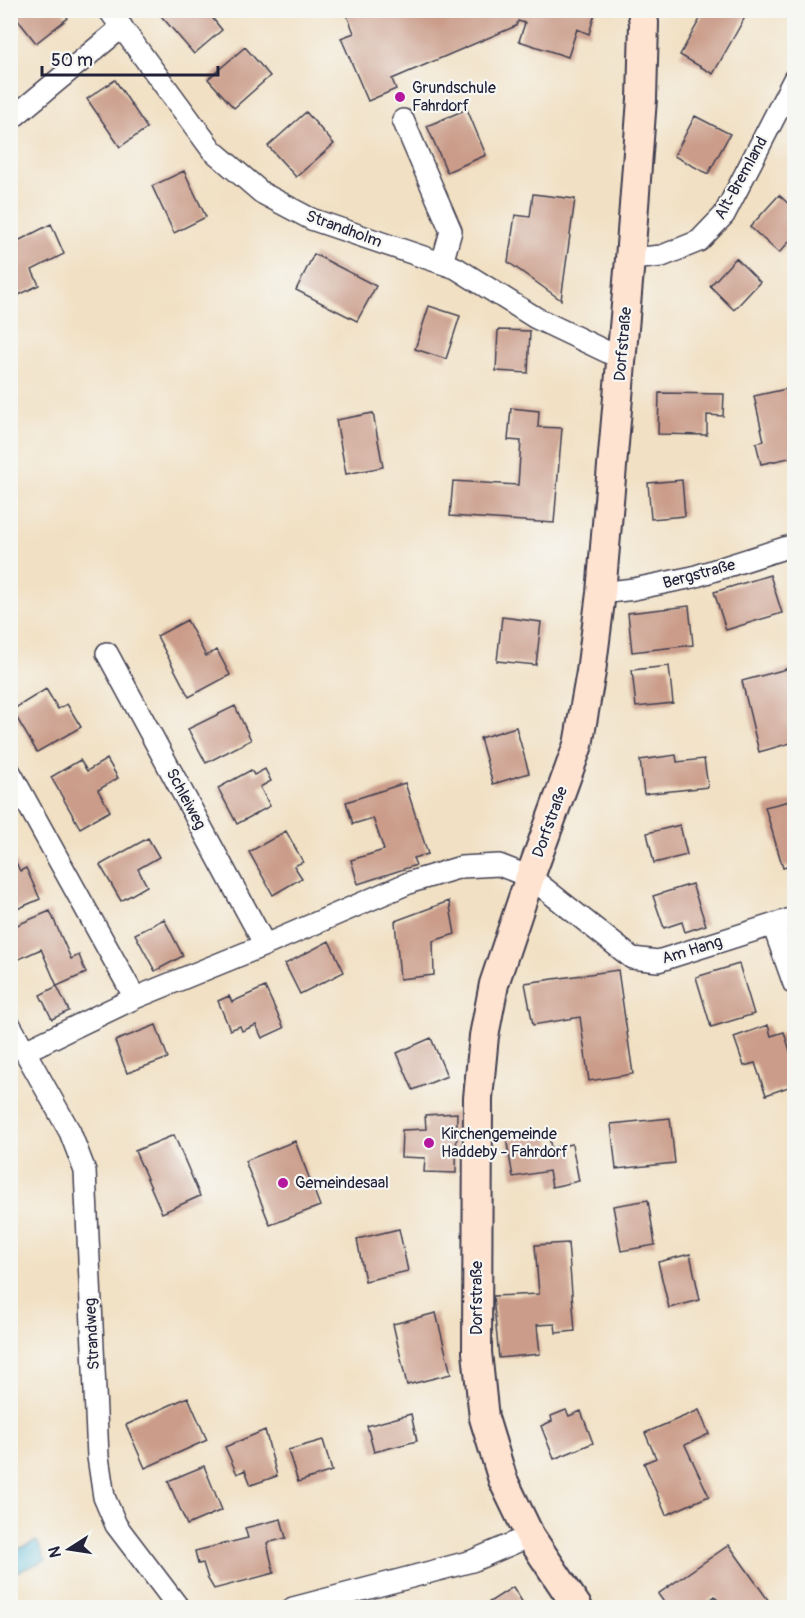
<svg xmlns="http://www.w3.org/2000/svg" width="805" height="1618" font-family="Pangolin,sans-serif">
<style>
.water{fill:#5dbcdc;stroke:#406f8c;stroke-width:1.5}
.building{fill:#ca9c89}
.lines{fill:none;stroke-linecap:round;stroke-linejoin:round}
.street-casing{stroke:#413e4f;stroke-width:24}
.secondary-casing{stroke:#413e4f;stroke-width:32}
.street{stroke:#fff;stroke-width:21}
.secondary{stroke:#fee3d1;stroke-width:28}
.poi-dot{fill:#b5179e;stroke:#f6f6f2;stroke-width:2}
.labels{text-anchor:middle;dominant-baseline:central;stroke-width:4.5;stroke-linejoin:round;paint-order:stroke}
.poi-label{font-size:16px;fill:#22223b;stroke:#f6f6f2;text-anchor:start}
.street-label{font-size:16px;fill:#22223b;stroke:#f6f6f2}
</style>
<rect width="100%" height="100%" fill="#f6f6f2"/>
<filter id="ink" filterUnits="userSpaceOnUse"><feTurbulence type="fractalNoise" baseFrequency=".0167" numOctaves="2"/><feDisplacementMap in="SourceGraphic" scale="12" xChannelSelector="R" yChannelSelector="G"/><feConvolveMatrix kernelMatrix="1 2 1 2 8 2 1 2 1" color-interpolation-filters="sRGB"/></filter>
<filter id="wash" filterUnits="userSpaceOnUse"><feTurbulence type="fractalNoise" baseFrequency=".008" numOctaves="4" result="noise"/><feDisplacementMap in="SourceGraphic" scale="24" xChannelSelector="R" yChannelSelector="G"/><feGaussianBlur stdDeviation="1.35" result="paint"/><feColorMatrix in="noise" values="0 0 0 0 0 0 0 0 0 0 0 0 0 0 0 0 0 1.4 0 .05"/><feComposite in="paint" operator="in"/></filter>
<g filter="url(#wash)">
<rect width="100%" height="100%" fill="#f1e0c3"/>
<!-- water -->
<path class="water" d="M37,1541L46,1560L17,1572L15,1566L11,1568V1552Z"/>
<g id="blocks">
<!-- building -->
<path class="building" d="M10,10H62L68,18L36,43Z
M156,10H215L210,15L222,30L194,54Z
M345,10H396L397,15L408,10H596L589,34L577,29L568,57L519,41L525,23L518,21L516,26L392,79L396,89L368,101L341,38L354,33Z
M705,10H749L713,74L680,55Z
M245,47L270,76L234,108L208,79Z
M115,80L147,128L120,147L87,99Z
M467,109L486,155L447,172L427,126Z
M306,112L334,144L296,177L268,146Z
M695,116L730,134L708,174L674,156Z
M184,171L206,217L174,233L152,186Z
M533,194L575,199L561,300L508,262L515,215L530,217Z
M779,195L794,209V236L779,253L750,227Z
M51,224L64,254L32,270L39,285L17,296L10,283V245Z
M314,254L376,286L357,321L296,290Z
M736,258L760,282L734,310L710,286Z
M429,306L460,316L446,359L415,349Z
M498,330L530,331L528,373L496,371Z
M791,388L794,403V457L761,464L756,443L764,441L754,396Z
M659,393L724,394L723,416L707,415V435L658,434Z
M511,408L539,411L538,427L562,428L554,523L450,516L453,481L518,485L521,441L508,440Z
M373,413L383,467L346,474L336,420Z
M682,480L685,516L651,519L648,483Z
M770,575L782,613L726,630L714,592Z
M689,606L693,645L632,652L628,613Z
M502,617L541,622L536,665L497,661Z
M187,620L206,656L217,650L230,675L189,697L157,636Z
M669,666L673,703L636,707L632,670Z
M790,668L794,686V742L759,752L742,681Z
M46,689L58,709L67,704L81,727L37,752L12,710Z
M235,706L251,740L206,763L188,729Z
M516,727L529,773L493,784L480,738Z
M676,755L677,762L704,759L708,787L644,794L640,760Z
M107,759L118,778L98,790L110,811L80,828L51,777L80,760L87,771Z
M265,769L271,781L260,787L270,806L237,824L218,788L251,770L254,775Z
M405,783L428,854L413,858L416,865L358,884L351,860L384,850L373,818L353,824L346,802Z
M794,800V865L783,868L765,807Z
M680,825L687,855L654,863L647,833Z
M286,831L303,862L294,866L302,878L273,895L249,852Z
M148,838L159,857L138,869L147,886L121,901L100,865Z
M10,850L20,871L26,868L40,899L10,912Z
M692,884L706,925L685,932L682,922L664,928L653,896Z
M449,901L455,934L433,941L434,975L400,979L395,921Z
M50,911L71,959L79,955L86,973L57,986L41,949L17,960L10,946V928Z
M164,919L183,956L155,971L135,934Z
M329,941L344,972L300,994L285,964Z
M739,964L754,1014L711,1027L696,977Z
M618,970L633,1074L589,1081L580,1017L533,1025L525,983Z
M57,986L69,1011L52,1019L40,995Z
M265,987L284,1028L262,1038L256,1025L242,1031L240,1026L230,1030L218,1001L229,996L232,1002Z
M156,1025L168,1058L127,1073L115,1041Z
M768,1025L771,1036L784,1032L794,1063V1085L766,1095L755,1063L744,1066L734,1037Z
M431,1038L447,1076L413,1090L397,1053Z
M457,1113L456,1173L424,1172L425,1158L401,1157L402,1130L426,1129L425,1115Z
M670,1118L675,1163L616,1169L611,1124Z
M548,1130L551,1148L572,1144L579,1181L552,1187L549,1171L513,1177L506,1138Z
M174,1135L200,1196L162,1213L135,1151Z
M295,1141L320,1206L270,1225L245,1161Z
M648,1200L655,1245L621,1251L613,1206Z
M399,1229L408,1271L365,1281L357,1239Z
M568,1243L575,1331L556,1333L555,1324L537,1325L540,1354L499,1358L493,1296L539,1294L535,1245Z
M690,1254L700,1300L669,1308L658,1262Z
M436,1313L451,1374L407,1385L393,1324Z
M188,1397L207,1440L145,1468L126,1425Z
M566,1410L569,1416L581,1411L593,1443L554,1459L541,1426L552,1421L551,1416Z
M699,1410L709,1434L685,1445L709,1496L666,1515L644,1463L656,1458L645,1433Z
M411,1414L417,1441L374,1452L367,1426Z
M265,1430L277,1476L251,1485L245,1470L237,1474L225,1447Z
M323,1440L332,1471L298,1482L288,1450Z
M204,1466L222,1510L187,1525L168,1481Z
M281,1519L286,1538L267,1543L274,1573L214,1589L208,1579L203,1563L198,1564L195,1551L248,1538L245,1528Z
M729,1545L771,1604L766,1608H723L715,1596L699,1608H668L658,1594Z
M513,1587L526,1608H480Z"/>
</g>
</g>
<g filter="url(#ink)">
<use href="#blocks" fill-opacity="0" stroke="#413e4f" stroke-width="1.5"/>
<g class="lines">
<defs>
<path id="street" d="M109,10L212,150L262,193L311,219L456,268L536,318L622,359
M10,120L122,27
M403,120L451,231L442,263
M630,259L662,256L699,241L724,215L794,79
M601,593L634,589L693,577L794,545
M107,653L265,945
M10,772L135,998
M773,925L794,984
M10,1025L70,1132L85,1171L98,1457L104,1497L116,1525L179,1608
M25,1051L135,998L265,945L411,882L461,867L499,865L530,877L632,958L658,961L794,918
M293,1608L472,1561L530,1536"/>
<path id="secondary" d="M578,1608L530,1536L503,1480L484,1418L477,1352L478,1098L484,1036L494,984L530,877L578,745L591,672L601,593L630,259L642,99L644,23L642,10"/>
</defs>
<!-- street casing -->
<use href="#street" class="street-casing"/>
<!-- secondary casing -->
<use href="#secondary" class="secondary-casing"/>
<!-- street -->
<use href="#street" class="street"/>
<!-- secondary -->
<use href="#secondary" class="secondary"/>
</g>
</g>
<!-- markers -->
<g class="poi-dot">
<circle cx="400" cy="97" r="6"/>
<circle cx="429" cy="1143" r="6"/>
<circle cx="283" cy="1183" r="6"/>
</g>
<g class="labels">
<!-- poi labels -->
<g class="poi-label">
<text x="412" y="88">Grundschule<tspan x="412" dy="18">Fahrdorf</tspan></text>
<text x="441" y="1134">Kirchengemeinde<tspan x="441" dy="18">Haddeby - Fahrdorf</tspan></text>
<text x="295" y="1183">Gemeindesaal</text>
</g>
<!-- street labels -->
<g class="street-label">
<text transform="translate(741 178) rotate(-61)">Alt-Bremland</text>
<text transform="translate(344 229) rotate(20)">Strandholm</text>
<text transform="translate(623 344) rotate(-85)">Dorfstraße</text>
<text transform="translate(699 574) rotate(-15)">Bergstraße</text>
<text transform="translate(186 799) rotate(62)">Schleiweg</text>
<text transform="translate(550 822) rotate(-70)">Dorfstraße</text>
<text transform="translate(692 950) rotate(-17)">Am Hang</text>
<text transform="translate(477 1298) rotate(-90)">Dorfstraße</text>
<text transform="translate(92 1334) rotate(-93)">Strandweg</text>
</g>
</g>
<!-- margin -->
<rect width="805" height="1618" fill="none" stroke="#f6f6f2" stroke-width="36"/>
<!-- north arrow -->
<g transform="translate(69 1549) rotate(258)" stroke="#f6f6f2" stroke-width="4.5" paint-order="stroke">
<path d="M0-4.5L10 22L0 15L-10 22Z" fill="#22223b"/>
<text y="-9" font-size="16" font-weight="bold" text-anchor="middle" fill="#22223b">N</text>
</g>
<!-- scale -->
<path d="M42 66v9h176v-9" fill="none" stroke="#22223b" stroke-width="3"/>
<text x="51" y="66" font-size="18" fill="#22223b" stroke="#f6f6f2" stroke-width="4.5" paint-order="stroke">50 m</text>
</svg>
